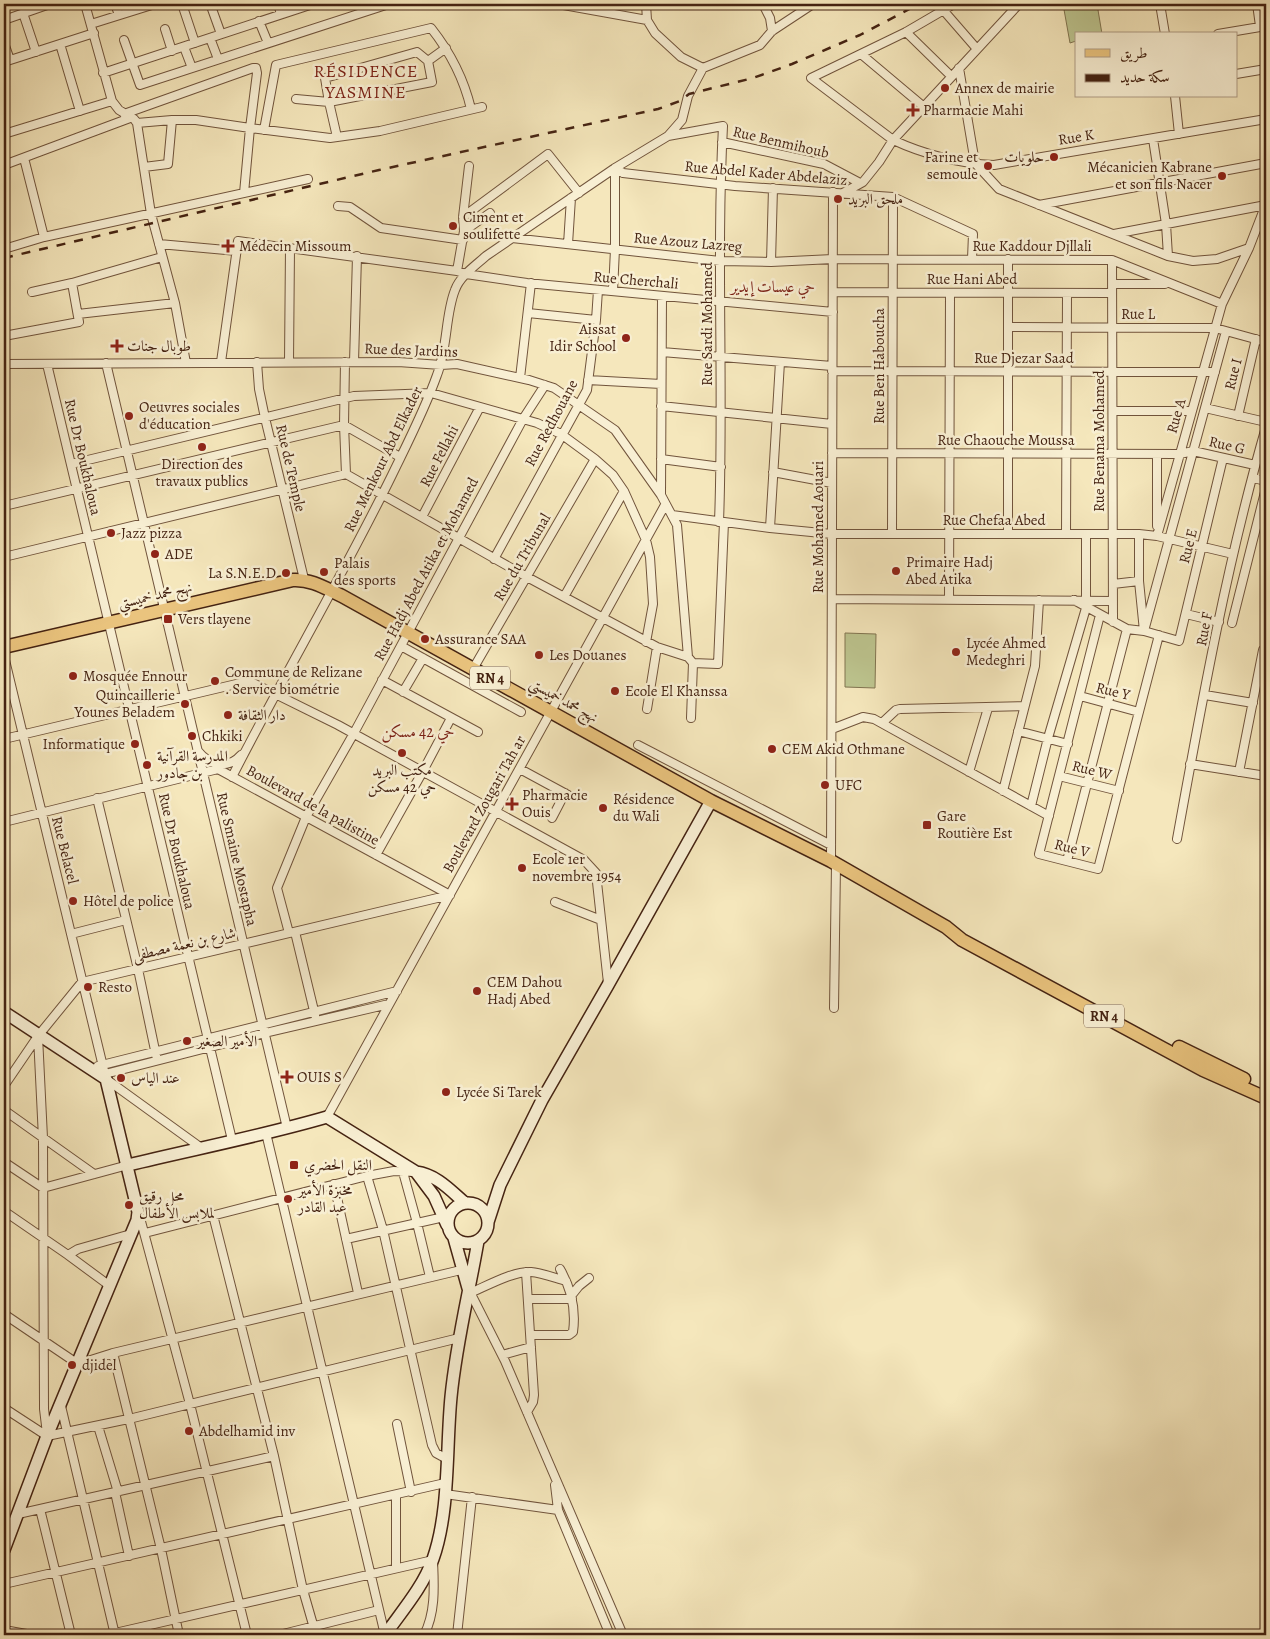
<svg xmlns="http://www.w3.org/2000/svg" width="1270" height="1639" font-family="Alegreya,Amiri,serif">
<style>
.green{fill:#bdc58f;stroke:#817450}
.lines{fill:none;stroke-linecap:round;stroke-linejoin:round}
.street-casing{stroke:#71543c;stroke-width:10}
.secondary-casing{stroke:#452312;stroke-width:14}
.primary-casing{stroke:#452312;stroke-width:15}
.street{stroke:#f8efd3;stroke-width:8}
.secondary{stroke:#f8efd3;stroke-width:11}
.primary{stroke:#eac47e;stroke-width:12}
.rail{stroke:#452312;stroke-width:2.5;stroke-dasharray:9 9;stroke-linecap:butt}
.poi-dot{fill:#8f2418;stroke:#f8efd3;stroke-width:2}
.labels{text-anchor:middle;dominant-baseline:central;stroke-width:5;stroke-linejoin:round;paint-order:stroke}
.shield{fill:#f8efd3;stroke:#7b604c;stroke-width:1}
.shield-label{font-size:14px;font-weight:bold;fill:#452312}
.poi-label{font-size:15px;fill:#452312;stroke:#f8efd3;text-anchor:start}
.street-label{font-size:15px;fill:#452312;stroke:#f8efd3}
.neighbourhood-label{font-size:16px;fill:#7a1f14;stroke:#f8efd3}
.quarter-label{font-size:18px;letter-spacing:1px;fill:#7a1f14;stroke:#f8efd3}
</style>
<rect width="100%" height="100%" fill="#f5e7bc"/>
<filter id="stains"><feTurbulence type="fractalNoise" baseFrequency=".004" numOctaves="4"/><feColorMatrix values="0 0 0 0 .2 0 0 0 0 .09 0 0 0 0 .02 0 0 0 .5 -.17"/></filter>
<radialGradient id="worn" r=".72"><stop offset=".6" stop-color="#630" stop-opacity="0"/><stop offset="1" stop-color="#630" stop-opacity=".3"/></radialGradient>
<!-- green -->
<path class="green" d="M1063,4H1097L1102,34H1076V41L1070,43Z
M845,633L876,634L875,688L845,687Z"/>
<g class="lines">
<defs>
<path id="street" d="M85,4L112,101L119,110L134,119L137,123L151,214L175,303L186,363
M115,4L119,15
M182,4L195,43
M278,4L281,14
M558,4L647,20
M646,4L647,20L655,33L681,57L703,68
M763,4L770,18L772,31
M954,4L906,32L811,78L893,140C923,154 960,164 994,165L1266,119
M1160,4L1165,34
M1257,4L1260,26
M212,9L221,34
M944,11L977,49
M23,13L36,52
M4,20L50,4
M259,21L268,43
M91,24L155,4
M165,29L172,51
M906,32L951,76
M1218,34L1266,26
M210,38L218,59
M124,40L140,85L389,4
M4,43L10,60
M60,44L80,111
M184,47L192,68
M861,54L924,107
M428,61L446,48
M4,62L94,33
M959,68L975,163L999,189L1168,256L1193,261L1217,259L1249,248L1266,204
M103,73L313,4
M1236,74L1266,69
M1175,96L1179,134
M296,99L329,102L325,78L417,52L428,61L432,82L329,102L337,137
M124,114L253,68H256L257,73L250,128L244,193
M137,123L172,120H196L250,128L330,138L380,131L482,107
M264,130L276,65L431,28C450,52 464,79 471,109
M4,134L112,101
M668,136L723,126C716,258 724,390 719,522
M1153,139L1166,224L1168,256
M722,142L824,164L860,183
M24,158L44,237
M4,165L130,118
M144,167L168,164L172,120
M615,168L623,173L735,186L893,197L973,234L972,259
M843,193L863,182L879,162L893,140L1019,4
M1039,205L1266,163
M338,206L350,207L381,228L463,240
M463,217L548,154L579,193
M464,231L490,213
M1114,234L1266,205
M512,238L720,261L771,262L833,259L1112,260L1222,304
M159,244L237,251
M568,244L571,198
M4,249L44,237L308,179
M1112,260L1113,622
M771,262L773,188
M457,271L464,231L463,217L469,166
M1112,284H1165
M613,291L615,249V168
M32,292L72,283
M833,292L1112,293
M528,313L596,320
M78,314L175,303
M1008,327L1215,328L1266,342
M4,336L79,322L72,283L162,257
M662,352L832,366
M221,362L238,241L457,271L466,274L527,283L833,312
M257,362L259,389L265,418L304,579
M289,362L290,248
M345,362L344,425L346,474
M354,362L357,256
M106,363L287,1128
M4,364L398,362L441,365L457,364L529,380L554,388L615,430L661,495L677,525L688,657
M47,364L232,1140
M832,371L1215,372
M520,378L531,283
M588,380L661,384
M661,406L832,424
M1205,408L1266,422
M1113,411H1191
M1238,416L1256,339
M832,453L1180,454L1193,451L1255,465
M661,459L721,467
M71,464L354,396L431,393L537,423L561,434L595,459L613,475L624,491L646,540L650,557L653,604L646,642
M773,472L832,483
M346,474L527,577L657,647L688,657L693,663L718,664L724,522
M1253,478L1266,481
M661,494L662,296
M4,506L344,425L400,457
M672,515L770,528L832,534H1139L1157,536L1233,554
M422,517L480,407
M1157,526V454
M770,528L780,362
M892,534L893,197
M1008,534V259
M1066,534L1067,293
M1139,534V581L1144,631L1179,641L1223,458
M1157,536L1222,304L1249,248
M4,557L346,474
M494,559L587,390L596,320L598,290
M1113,584L1139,581
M564,597L624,491
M832,599L1113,601
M949,600L950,293
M1074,600L1127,629L1144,631L1226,331
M1186,614L1219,622
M1100,615L1039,854L1098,869L1159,635
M1232,623L1266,488
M401,646L521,712
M4,656L106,1079L200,1147
M473,669L595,459
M382,680L478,732
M403,692L423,658
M1205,695L1253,703
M1080,696L1139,712
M647,709L657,647
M691,718L693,663
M882,723L896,710L900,709L1024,706
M832,729L863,717L874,719L1049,816
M1018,731L1068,744
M4,739L249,681L338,725L584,860L596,873L608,983
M638,745L831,845
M198,751C209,765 228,770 241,755
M1190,764L1266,776
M520,769L568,795
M969,772L988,708
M1239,772L1263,650H1266
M1059,776L1119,791
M232,777C284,675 342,577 392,475C408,442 425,409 437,375C448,347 445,315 455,290C460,276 475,266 486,256L615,168L668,136L682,120L688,96L703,68L760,45L772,31L813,4
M1003,791L1035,666L1039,600
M97,798L138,969L156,1055
M1031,806L1048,738L1086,608V534
M552,818L565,793
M4,822L218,769L450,895
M1177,839C1202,701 1227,562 1266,427
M376,855L423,771L451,718
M831,861L833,192
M1067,861L1127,629
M555,902L601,920
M295,932L315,1015
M289,933L277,888L306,817L354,733L523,419L545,385
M71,934L126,920
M834,1008L836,864
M38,1036L43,1138L44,1409L47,1434
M98,1066L397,991
M105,1074L265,1033L389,1004
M4,1086L38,1036L82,982L450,895
M4,1110L94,1174
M327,1117L665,505
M266,1133L385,1635
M4,1162L43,1188L128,1165
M403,1172L417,1223L430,1277
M367,1176L383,1230L432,1445L436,1453L447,1459
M334,1184L358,1293
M4,1211L68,1255
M139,1214L190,1404L247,1635
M213,1215L274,1456L303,1590L316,1635
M145,1233L367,1176L394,1171L414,1172
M346,1239L444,1217
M526,1272L534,1395L533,1402L527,1412
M110,1286L68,1255L78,1249L131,1234
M469,1290L505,1361L623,1635
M470,1293C487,1286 513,1271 531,1272C542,1273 555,1278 566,1281
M571,1296L579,1286L589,1278
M529,1299H572
M4,1314L78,1364L113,1353L461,1270
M531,1335H569L573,1332C576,1310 571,1288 560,1269
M113,1353L161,1549L179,1635
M502,1355L531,1347
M61,1406L115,1635
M4,1408L47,1436L133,1418L459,1338
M397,1424L411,1492
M98,1426L118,1492
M555,1485L558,1510L610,1635
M115,1492L129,1556
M445,1494L558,1510
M396,1495V1568
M40,1509L71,1635
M18,1514L274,1456
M4,1584L445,1483
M4,1630L32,1635
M115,1633L433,1560C434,1585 436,1612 424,1635
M279,1635L379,1610
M457,1635L472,1497"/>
<path id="secondary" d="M4,1012L106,1079L138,1212L137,1220L47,1436L4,1550
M128,1165C194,1149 262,1136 327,1117L416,1172L434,1196L447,1225
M416,1172C437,1175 450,1190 465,1203
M448 1223a20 20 0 1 1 40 0a20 20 0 1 1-40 0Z
M488,1222L500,1185L542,1100L608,985L711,801
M454,1238L468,1288
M385,1635C402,1611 423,1587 433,1559C450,1511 446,1448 451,1397C456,1344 469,1293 478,1241"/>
<path id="primary" d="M4,647L293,580C311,579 325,588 342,596L711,801L831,861L946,927L962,940L1203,1070L1266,1098
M1179,1047L1244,1079"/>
</defs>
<!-- street casing -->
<use href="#street" class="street-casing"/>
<!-- secondary casing -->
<use href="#secondary" class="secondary-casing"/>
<!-- primary casing -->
<use href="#primary" class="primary-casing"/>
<!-- street -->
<use href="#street" class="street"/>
<!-- secondary -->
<use href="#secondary" class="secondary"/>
<!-- primary -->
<use href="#primary" class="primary"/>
<!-- rail -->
<path class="rail" d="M4,258L379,170L658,109L680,101L689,94L753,78L792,64L860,35L919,4"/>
</g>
<!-- markers -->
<g class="poi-dot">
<circle cx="945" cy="88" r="5"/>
<path d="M910.5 102.5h5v5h5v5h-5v5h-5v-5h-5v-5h5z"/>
<circle cx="1054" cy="157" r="5"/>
<circle cx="988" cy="166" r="5"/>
<circle cx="1222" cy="176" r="5"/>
<circle cx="838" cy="199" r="5"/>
<circle cx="453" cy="226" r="5"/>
<path d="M225.5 238.5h5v5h5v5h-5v5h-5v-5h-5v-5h5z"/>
<circle cx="626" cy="338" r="5"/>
<path d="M114.5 338.5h5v5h5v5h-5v5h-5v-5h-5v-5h5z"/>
<circle cx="129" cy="416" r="5"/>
<circle cx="202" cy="447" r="5"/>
<circle cx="111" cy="533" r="5"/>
<circle cx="155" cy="554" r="5"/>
<circle cx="896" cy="571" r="5"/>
<circle cx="324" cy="572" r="5"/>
<circle cx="286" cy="573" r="5"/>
<rect x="163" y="614" width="10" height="10" rx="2.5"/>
<circle cx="425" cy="639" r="5"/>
<circle cx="956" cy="652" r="5"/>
<circle cx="539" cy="655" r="5"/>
<circle cx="73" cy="676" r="5"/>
<circle cx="215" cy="681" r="5"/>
<circle cx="615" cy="691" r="5"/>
<circle cx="185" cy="704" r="5"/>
<circle cx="228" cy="715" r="5"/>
<circle cx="192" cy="736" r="5"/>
<circle cx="135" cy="744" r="5"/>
<circle cx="772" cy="749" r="5"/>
<circle cx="402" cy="753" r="5"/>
<circle cx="147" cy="765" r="5"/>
<circle cx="825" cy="785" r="5"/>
<path d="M509.5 796.5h5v5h5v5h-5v5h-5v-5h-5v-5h5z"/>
<circle cx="603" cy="808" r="5"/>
<rect x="922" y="820" width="10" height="10" rx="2.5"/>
<circle cx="522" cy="868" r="5"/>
<circle cx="73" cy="901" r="5"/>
<circle cx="88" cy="987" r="5"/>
<circle cx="477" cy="991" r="5"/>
<circle cx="187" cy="1041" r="5"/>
<path d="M284.5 1069.5h5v5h5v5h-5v5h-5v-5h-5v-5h5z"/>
<circle cx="121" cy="1078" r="5"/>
<circle cx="446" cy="1092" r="5"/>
<rect x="289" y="1160" width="10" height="10" rx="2.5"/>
<circle cx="288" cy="1199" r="5"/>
<circle cx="129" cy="1205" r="5"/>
<circle cx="72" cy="1365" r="5"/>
<circle cx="189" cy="1431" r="5"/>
</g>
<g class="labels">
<!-- shield labels -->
<g class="shield">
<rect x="470" y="666.5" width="40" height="23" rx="4"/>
<rect x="1084" y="1004.5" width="40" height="23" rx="4"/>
</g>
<g class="shield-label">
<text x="490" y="678">RN 4</text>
<text x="1104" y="1016">RN 4</text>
</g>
<!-- poi labels -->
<g class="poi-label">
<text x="955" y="88">Annex de mairie</text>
<text x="923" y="110">Pharmacie Mahi</text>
<text x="978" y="157" text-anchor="end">Farine et<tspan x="978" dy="17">semoule</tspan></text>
<text x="1044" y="157" text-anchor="end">حلويات</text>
<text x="1212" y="167" text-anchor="end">Mécanicien Kabrane<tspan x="1212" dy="17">et son fils Nacer</tspan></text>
<text x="848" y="199">ملحق البريد</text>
<text x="463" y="217">Ciment et<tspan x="463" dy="17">soulifette</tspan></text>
<text x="239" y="246">Médecin Missoum</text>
<text x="616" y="329" text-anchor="end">Aissat<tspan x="616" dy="17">Idir School</tspan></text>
<text x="127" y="346">طوبال جنات</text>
<text x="139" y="407">Oeuvres sociales<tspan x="139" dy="17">d'éducation</tspan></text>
<text x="202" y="464" text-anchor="middle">Direction des<tspan x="202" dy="17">travaux publics</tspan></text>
<text x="121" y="533">Jazz pizza</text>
<text x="165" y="554">ADE</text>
<text x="906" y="562">Primaire Hadj<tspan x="906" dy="17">Abed Atika</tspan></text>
<text x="334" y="563">Palais<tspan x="334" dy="17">des sports</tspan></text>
<text x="276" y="573" text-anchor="end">La S.N.E.D</text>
<text x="178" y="619">Vers tlayene</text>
<text x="435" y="639">Assurance SAA</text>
<text x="966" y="643">Lycée Ahmed<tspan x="966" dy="17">Medeghri</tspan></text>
<text x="549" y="655">Les Douanes</text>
<text x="225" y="672">Commune de Relizane<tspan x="225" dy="17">. Service biométrie</tspan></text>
<text x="83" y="676">Mosquée Ennour</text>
<text x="625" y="691">Ecole El Khanssa</text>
<text x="175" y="695" text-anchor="end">Quincaillerie<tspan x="175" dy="17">Younes Beladem</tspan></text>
<text x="238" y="715">دار الثقافة</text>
<text x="202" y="736">Chkiki</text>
<text x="125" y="744" text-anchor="end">Informatique</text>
<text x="782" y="749">CEM Akid Othmane</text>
<text x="157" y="756">المدرسة القرآنية<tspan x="157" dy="17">بن جادور</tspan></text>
<text x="402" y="770" text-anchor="middle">مكتب البريد<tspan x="402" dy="17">حي 42 مسكن</tspan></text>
<text x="835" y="785">UFC</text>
<text x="522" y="795">Pharmacie<tspan x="522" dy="17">Ouis</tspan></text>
<text x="613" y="799">Résidence<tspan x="613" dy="17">du Wali</tspan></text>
<text x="937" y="816">Gare<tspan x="937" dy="17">Routière Est</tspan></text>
<text x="532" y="859">Ecole 1er<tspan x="532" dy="17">novembre 1954</tspan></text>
<text x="83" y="901">Hôtel de police</text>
<text x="487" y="982">CEM Dahou<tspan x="487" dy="17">Hadj Abed</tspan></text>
<text x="98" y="987">Resto</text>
<text x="197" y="1041">الأمير الصغير</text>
<text x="297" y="1077">OUIS S</text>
<text x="131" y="1078">عند الياس</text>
<text x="456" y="1092">Lycée Si Tarek</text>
<text x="304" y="1165">النقل الحضري</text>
<text x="298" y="1190">مخبزة الأمير<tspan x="298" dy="17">عبد القادر</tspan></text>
<text x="139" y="1196">محل رقيق<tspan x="139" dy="17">لملابس الأطفال</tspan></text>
<text x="82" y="1365">djidel</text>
<text x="199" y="1431">Abdelhamid inv</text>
</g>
<!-- street labels -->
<g class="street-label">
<text transform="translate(1076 137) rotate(-9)">Rue K</text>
<text transform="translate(781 142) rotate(13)">Rue Benmihoub</text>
<text transform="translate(766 173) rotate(5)">Rue Abdel Kader Abdelaziz</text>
<text transform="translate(688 242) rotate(5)">Rue Azouz Lazreg</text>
<text x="1032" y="246">Rue Kaddour Djllali</text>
<text x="972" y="279">Rue Hani Abed</text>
<text transform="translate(636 280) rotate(5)">Rue Cherchali</text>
<text x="1138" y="314">Rue L</text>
<text transform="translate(707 324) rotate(-90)">Rue Sardi Mohamed</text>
<text transform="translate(411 350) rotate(2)">Rue des Jardins</text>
<text x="1024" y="358">Rue Djezar Saad</text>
<text transform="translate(879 366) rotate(-90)">Rue Ben Haboucha</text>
<text transform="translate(1233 374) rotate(-76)">Rue I</text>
<text transform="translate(1176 416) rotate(-74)">Rue A</text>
<text transform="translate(551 423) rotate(-62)">Rue Redhouane</text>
<text x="1006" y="440">Rue Chaouche Moussa</text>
<text transform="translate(1099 441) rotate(-90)">Rue Benama Mohamed</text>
<text transform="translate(1227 445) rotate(13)">Rue G</text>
<text transform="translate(439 456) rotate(-63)">Rue Fellahi</text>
<text transform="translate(83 457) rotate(77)">Rue Dr Boukhaloua</text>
<text transform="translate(383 459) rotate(-64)">Rue Menkour Abd Elkader</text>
<text transform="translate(291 468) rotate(77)">Rue de Temple</text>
<text x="994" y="520">Rue Chefaa Abed</text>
<text transform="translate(818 527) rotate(-90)">Rue Mohamed Aouari</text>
<text transform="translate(1188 546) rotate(-76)">Rue E</text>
<text transform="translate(522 557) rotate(-60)">Rue du Tribunal</text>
<text transform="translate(426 569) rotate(-62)">Rue Hadj Abed Atika et Mohamed</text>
<text transform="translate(155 595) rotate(-13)">نهج محمد خميستي</text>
<text transform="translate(1204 629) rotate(-79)">Rue F</text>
<text transform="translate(1113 691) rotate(14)">Rue Y</text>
<text transform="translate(564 700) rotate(29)">نهج محمد خميستي</text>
<text transform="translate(1092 770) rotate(14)">Rue W</text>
<text transform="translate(484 804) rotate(-61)">Boulevard Zougari Tah ar</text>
<text transform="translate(313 805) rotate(29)">Boulevard de la palistine</text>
<text transform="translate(1072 848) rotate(14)">Rue V</text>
<text transform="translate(65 850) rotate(76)">Rue Belacel</text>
<text transform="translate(177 851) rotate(77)">Rue Dr Boukhaloua</text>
<text transform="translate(237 859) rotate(77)">Rue Smaine Mostapha</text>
<text transform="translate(184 944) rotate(-13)">شارع بن نعمة مصطفى</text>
</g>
<!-- neighbourhood labels -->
<g class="neighbourhood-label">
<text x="773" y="287">حي عيسات إيدير</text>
<text x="418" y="732">حي 42 مسكن</text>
</g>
<!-- quarter labels -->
<g class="quarter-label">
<text x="366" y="71">RÉSIDENCE<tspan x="366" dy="21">YASMINE</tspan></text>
</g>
</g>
<!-- margin -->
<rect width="1270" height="1639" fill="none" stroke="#f5e7bc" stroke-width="20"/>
<rect x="5" y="5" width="1260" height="1629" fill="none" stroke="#452312" stroke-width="2.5"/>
<rect x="10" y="10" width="1250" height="1619" fill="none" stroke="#452312"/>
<!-- legend -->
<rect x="1075" y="32" width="162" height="65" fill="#f8efd3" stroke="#b09d86"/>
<rect x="1085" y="49" width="25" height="8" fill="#eac47e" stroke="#b09d86"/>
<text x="1120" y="58" font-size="15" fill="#452312">طريق</text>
<rect x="1085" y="74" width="25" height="8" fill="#452312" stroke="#b09d86"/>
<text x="1120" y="82" font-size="15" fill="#452312">سكة حديد</text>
<rect width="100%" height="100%" filter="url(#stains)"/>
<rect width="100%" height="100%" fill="url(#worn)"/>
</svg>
